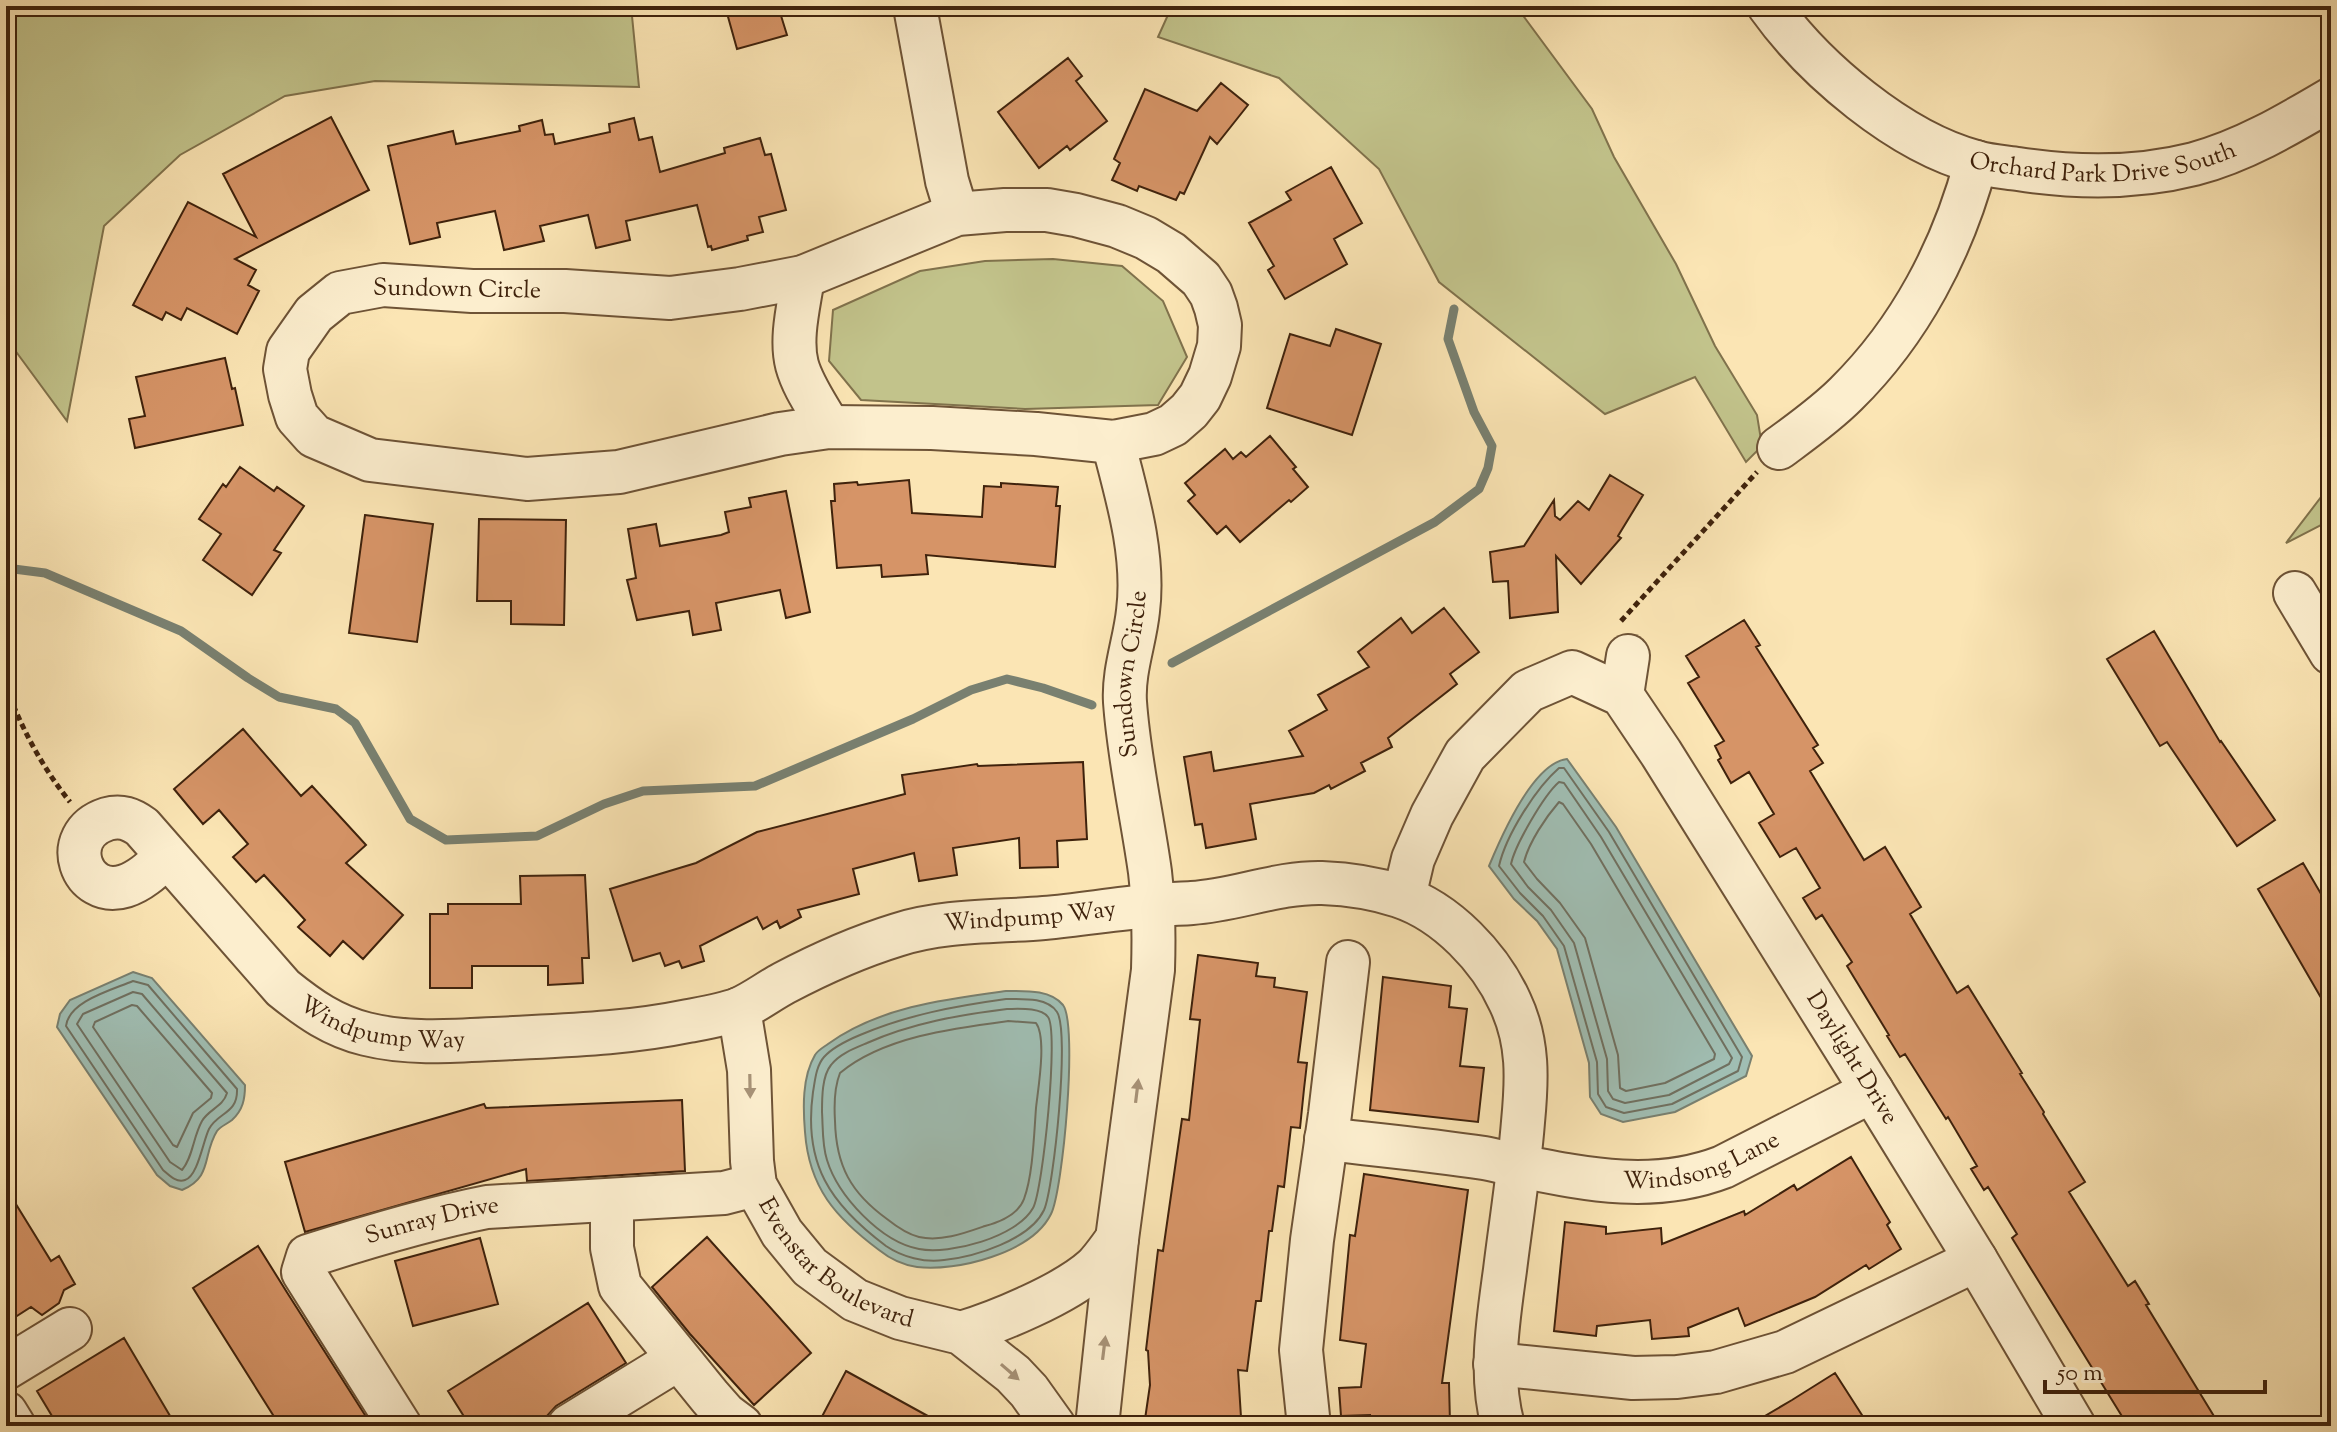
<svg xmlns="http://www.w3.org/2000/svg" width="2337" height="1432" font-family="'Sorts Mill Goudy',serif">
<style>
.green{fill:#c2c38b;stroke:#80724c;stroke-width:2}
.water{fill:#a0beb3;stroke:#798070;stroke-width:2}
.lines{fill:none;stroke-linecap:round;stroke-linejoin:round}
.shore{stroke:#707060;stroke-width:2}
.stream{stroke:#798070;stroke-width:9}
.building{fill:#d69467;stroke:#3f220c;stroke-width:2}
.minor-casing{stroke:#6e5336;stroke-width:46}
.path{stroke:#3f220c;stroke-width:5;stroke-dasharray:6 4;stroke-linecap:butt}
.minor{stroke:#fceece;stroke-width:42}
.oneway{fill:#a79277}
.labels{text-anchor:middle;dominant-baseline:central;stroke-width:6;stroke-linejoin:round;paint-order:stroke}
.street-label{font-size:24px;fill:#3f220c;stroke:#fceece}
</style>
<rect width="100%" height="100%" fill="#fbe5b4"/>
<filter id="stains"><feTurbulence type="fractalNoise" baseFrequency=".0025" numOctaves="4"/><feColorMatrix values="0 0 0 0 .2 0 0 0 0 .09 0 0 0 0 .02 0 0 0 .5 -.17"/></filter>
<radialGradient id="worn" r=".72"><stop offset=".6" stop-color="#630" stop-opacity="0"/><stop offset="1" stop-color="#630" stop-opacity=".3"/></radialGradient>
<!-- green -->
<path class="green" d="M6,6H631L639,87L375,81L285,96L180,155L104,226L67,421L6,338Z
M1172,6H1516L1592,109L1614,157L1676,264L1715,346L1757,415L1762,446L1746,462L1695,377L1605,414L1439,282L1379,169L1279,78L1158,37Z
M1053,259L1122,266L1163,301L1187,357L1158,405L1025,409L861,400L829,361L833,310L920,271L985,261Z
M2331,484V520L2286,543Z"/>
<!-- water -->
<path class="water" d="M1567,759L1616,827L1752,1056L1746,1076L1675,1112L1623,1122L1601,1114L1590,1097L1589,1063L1557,949L1537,921L1514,899L1489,866C1501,837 1533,763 1567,759Z
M133,972L152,978L245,1085C245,1099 243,1110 232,1120C227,1124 221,1126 217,1131C202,1155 213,1177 182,1190L170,1186L157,1175L57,1027L60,1014L70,1000Z
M1006,991C1024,991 1050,989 1063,1005C1078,1025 1063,1190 1051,1214C1032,1253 956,1272 917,1267C903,1265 889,1258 879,1250C836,1218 809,1188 805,1132C803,1108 802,1077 815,1055C818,1050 824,1047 828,1044C879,1007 946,999 1006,991Z"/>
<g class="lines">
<!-- shore -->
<path class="shore" d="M1559,768H1564L1609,832L1742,1057L1738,1071L1672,1104L1624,1113L1606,1107L1598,1094L1597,1062L1564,946L1543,916L1520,893L1499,866C1506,835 1536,788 1559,768Z
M1559,782L1564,783L1601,837L1732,1058L1729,1064L1669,1095L1625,1103L1613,1099L1608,1091L1607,1059L1574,943L1551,910L1528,887L1511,864C1515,845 1544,795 1559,782Z
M1559,802L1563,804L1591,844L1715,1054L1714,1059L1665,1083L1626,1091L1620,1088L1618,1055L1585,938L1560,903L1537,879L1524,862C1529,842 1546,817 1559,802Z
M133,981L148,985L237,1089C238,1114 218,1112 209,1129C203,1141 198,1176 185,1180C176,1183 169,1175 163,1170L66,1026C69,1001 112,990 133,981Z
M133,992L142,994L227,1093C223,1107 209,1109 202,1121C193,1137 193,1157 182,1170L170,1162L77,1024L83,1014Z
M1006,999C1022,999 1047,997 1057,1012C1070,1031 1054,1187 1044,1210C1030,1240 974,1257 944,1260C925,1263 902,1257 886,1246C830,1204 803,1164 813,1092C815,1081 816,1066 824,1057C833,1047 848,1040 860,1035C907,1015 955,1006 1006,999Z
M132,1005L137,1006L212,1093L211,1098L193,1113L177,1147L173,1145L93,1027L95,1022Z
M1007,1009C1018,1009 1040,1007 1048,1017C1059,1031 1043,1190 1033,1208C1017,1237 950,1255 919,1249C881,1242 838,1196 827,1160C822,1145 823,1127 822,1112C822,1098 822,1076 831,1065C839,1054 855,1048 867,1043C912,1023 959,1015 1007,1009Z
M1008,1021L1036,1023C1047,1038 1038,1089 1036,1108C1034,1134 1033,1175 1024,1199C1018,1215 1000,1222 985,1226C965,1233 941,1242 919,1237C907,1234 897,1227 887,1219C851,1193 836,1166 835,1121C834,1105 834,1088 840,1073C883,1037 954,1028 1008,1021Z"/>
<!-- stream -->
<path class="stream" d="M6,568L45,573L181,631L248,678L279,697L336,709L355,723L410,819L446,840L537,836L604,804L643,791L755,786L913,719L971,690L1007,679L1043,688L1092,705
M1172,663L1435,522L1479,489L1488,468L1492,446L1474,412L1448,339L1454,309"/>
</g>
<!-- building -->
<path class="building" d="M725,6H778L787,35L737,49Z
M1068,58L1082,76L1076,81L1107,121L1070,150L1067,146L1039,168L998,112Z
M1221,83L1248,105L1217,144L1210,137L1184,194L1180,192L1176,200L1139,186L1137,191L1112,180L1120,163L1114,159L1145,89L1197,111Z
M331,117L369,190L235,259L256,270L248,285L259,291L237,334L187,308L181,320L166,312L162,320L133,305L188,202L256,237L223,174Z
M634,118L639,140L652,137L660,172L725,153L724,148L760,138L765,155L771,154L786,210L759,217L763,232L747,236L748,240L712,250L711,246L708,247L697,205L626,221L630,240L596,248L588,215L540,226L544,241L504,250L495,211L437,223L440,237L410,244L388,146L453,131L456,144L520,131L519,126L542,120L545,135L553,134L555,144L610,132L609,124Z
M1331,167L1362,223L1334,239L1347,264L1285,299L1268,270L1274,266L1249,223L1291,200L1286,192Z
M1336,329L1381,344L1352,435L1267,408L1290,334L1330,346Z
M225,358L232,389L235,388L243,425L135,448L129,419L145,416L136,377Z
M1270,436L1296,467L1293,469L1308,487L1291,502L1289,500L1240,542L1226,526L1217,534L1188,501L1195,495L1185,483L1225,449L1233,459L1241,452L1246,457Z
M240,467L274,491L277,487L304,506L274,550L281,553L252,595L203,560L221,534L199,519L223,484L226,487Z
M1610,475L1643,495L1618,536L1621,538L1581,584L1556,556L1558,612L1510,618L1508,581L1493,582L1490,552L1524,546L1554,500L1555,516L1560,520L1578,501L1589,510Z
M909,480L912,513L982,517L984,486L1001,487V483L1058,487L1056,506H1060L1055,567L926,555L928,574L882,577L881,565L837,568L831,501H835L834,484L857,482L858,485Z
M786,491L810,612L786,618L780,590L716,603L721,630L693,635L689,611L637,620L627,580L636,578L628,529L656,524L660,546L721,535L729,532L725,512L751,507L749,498Z
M365,515L433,524L417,642L349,633Z
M479,519L566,520L564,625L511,624V601H477Z
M1444,608L1479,652L1450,674L1457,684L1388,738L1392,747L1361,763L1365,771L1331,789L1329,785L1314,793L1250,804L1256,839L1206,848L1202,824L1195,825L1184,757L1211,752L1214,771L1303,756L1289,731L1327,710L1318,695L1369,667L1358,652L1401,618L1412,633Z
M1744,620L1760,645L1756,647L1818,745L1813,748L1823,763L1810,771L1864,860L1885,847L1921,907L1910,914L1957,993L1968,986L2022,1073L2020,1074L2044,1112L2043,1114L2085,1182L2069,1192L2128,1286L2135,1281L2149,1304L2146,1305L2220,1426H2128L2012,1238L2017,1234L1988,1187L1984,1190L1971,1169L1977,1166L1948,1117L1946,1119L1905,1054L1900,1057L1887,1036L1889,1035L1847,966L1852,962L1822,915L1816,919L1803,898L1820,888L1796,848L1780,857L1759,823L1774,814L1749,772L1731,783L1718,760L1721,758L1715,746L1724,741L1688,683L1699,677L1686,656Z
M2154,631L2220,742L2221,741L2275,820L2237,846L2167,742L2160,746L2107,659Z
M243,729L301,796L312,786L366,845L346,863L403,915L363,959L343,941L330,956L298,927L305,920L264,875L256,882L233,857L248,844L219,810L203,824L174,789Z
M1083,762L1087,839L1057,841L1058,867L1020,868L1019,838L953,848L957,875L919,881L914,853L853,869L859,894L798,910L801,917L780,928L777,921L763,929L757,917L700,946L704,961L682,968L679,961L665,966L660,953L633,961L610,889L696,863L757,832L905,794L902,775L977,764L978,766Z
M2303,863L2331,911V1015L2258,889Z
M585,875L589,958H582L583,983L548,985V966H472V988H430V914H448V904H521L520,876Z
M1198,955L1258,963L1256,976L1275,978L1274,987L1307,992L1298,1062L1307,1063L1304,1089L1300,1128L1291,1127L1284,1187L1278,1186L1272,1231H1269L1261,1301H1256L1247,1371L1238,1370L1241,1417L1207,1419L1208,1426H1144L1150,1385L1148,1351L1146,1350L1158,1250L1163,1251L1182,1119L1189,1120L1200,1020L1190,1019Z
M1383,977L1451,986L1449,1007L1467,1009L1460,1066L1484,1068L1478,1122L1370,1110Z
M682,1100L685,1171L527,1181L526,1169L305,1232L285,1162L484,1104L486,1108Z
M1851,1157L1890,1222L1887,1225L1901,1249L1869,1269L1866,1265L1815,1297L1745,1326L1738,1308L1688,1328L1689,1336L1652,1339L1650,1320L1597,1326L1596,1336L1554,1331L1565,1222L1606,1227V1234L1661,1228L1662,1244L1744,1211L1745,1215L1794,1185L1797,1190Z
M1364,1174L1468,1190L1442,1383H1449L1450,1423L1370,1426V1415L1341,1416L1339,1388L1361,1387L1366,1344L1340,1340L1350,1235L1355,1236Z
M6,1188L51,1261L59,1256L75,1284L64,1290L59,1303L42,1315L31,1307L6,1323Z
M707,1237L811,1353L754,1405L690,1334L652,1287Z
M480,1238L498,1304L413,1326L395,1261Z
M258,1246L288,1294L372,1426H280L193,1288Z
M588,1303L626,1363L556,1406L547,1416L532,1426H470L448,1391Z
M124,1338L176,1426H58L37,1391Z
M846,1371L946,1426H817Z
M1835,1373L1869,1426H1748L1792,1400Z"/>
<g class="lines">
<defs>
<g id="minor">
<path id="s1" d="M1769,6C1814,69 1900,142 1976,162C1989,166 2004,167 2018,169C2077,178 2135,179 2194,164C2243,151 2287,125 2331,99"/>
<path d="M915,7L947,181L957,214"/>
<path d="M1005,210H1047L1076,215L1117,226L1146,238L1171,253L1201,279L1211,294L1216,308L1220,325L1219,346L1210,376L1200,397L1189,411L1173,425L1154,434L1113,442L1036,434L932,428L829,427L780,434L619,472L527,479L370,460L314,436L297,417L290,395L285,369L288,351L314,314L340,293L383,285L472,291H565L670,298L740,289L803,277L957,214Z"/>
<path d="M803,277C799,305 790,338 797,365C803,387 818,407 829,427"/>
<path d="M1779,448C1802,431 1825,415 1846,394C1910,331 1953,249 1976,162"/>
<path d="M2295,593L2331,653"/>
<path d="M1622,695L1628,656"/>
<path id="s2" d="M166,857C154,868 141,881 125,886C81,900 58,835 107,819C121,815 131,819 142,827L283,988C309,1009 333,1026 366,1034C414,1046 465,1040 514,1038C573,1035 630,1033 688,1021C704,1018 723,1015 739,1009C755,1002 769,991 784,983C820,964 858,947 897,935C943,920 996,922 1044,918C1079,915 1114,909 1149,906C1163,904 1178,904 1192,903C1236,900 1278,882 1322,883C1347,884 1375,888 1399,896C1447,912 1490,958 1510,1002C1529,1042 1527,1080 1523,1122C1519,1172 1511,1221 1505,1270C1498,1322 1489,1374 1503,1426"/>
<path id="s3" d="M1404,897L1413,859L1432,815L1465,755L1528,691L1572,672L1622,695L1661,753L1872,1091L1976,1260L2074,1426"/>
<path id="s4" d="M739,1009L749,1070L752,1161L755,1185L782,1233L810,1267L855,1300L900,1318L961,1333L1013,1374L1029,1391L1054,1426"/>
<path id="s5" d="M1326,1139C1379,1145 1432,1150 1484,1158C1496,1160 1508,1164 1520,1166C1589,1180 1655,1193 1723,1167L1872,1091"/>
<path d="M612,1201V1248L620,1286L710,1397L725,1414L741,1426"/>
<path d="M961,1333C998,1322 1065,1294 1094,1268C1103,1259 1110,1248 1117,1239"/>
<path d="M1495,1364L1633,1378L1677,1377L1716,1372L1785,1352L1976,1260"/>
<path d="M6,1368L70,1329"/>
<path d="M6,1413L14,1426"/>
<path id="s6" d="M400,1426L303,1272L308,1256C367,1237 426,1219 487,1207L724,1193L755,1185"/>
<path d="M569,1426L678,1359"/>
<path id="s7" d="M1097,1426L1117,1239L1153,970C1154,937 1154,905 1150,872C1142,815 1129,759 1125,702C1123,671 1135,641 1138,611C1145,555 1127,496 1113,442"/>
<path d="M1309,1426L1301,1350L1312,1240L1330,1114L1348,962"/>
</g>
</defs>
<!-- minor casing -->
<use href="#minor" class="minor-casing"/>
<!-- path -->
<path class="path" d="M1621,621L1757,472
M6,687C22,729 42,767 70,802"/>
<!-- minor -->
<use href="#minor" class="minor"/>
</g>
<!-- one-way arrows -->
<defs><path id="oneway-solid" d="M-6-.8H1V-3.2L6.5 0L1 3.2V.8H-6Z" transform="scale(2)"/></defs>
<g class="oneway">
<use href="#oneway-solid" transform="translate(750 1086) rotate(89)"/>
<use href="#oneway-solid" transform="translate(1137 1091) rotate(-83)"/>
<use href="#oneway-solid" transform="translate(1104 1348) rotate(-83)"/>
<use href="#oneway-solid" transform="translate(1010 1372) rotate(41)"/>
</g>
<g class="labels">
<!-- street labels -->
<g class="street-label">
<text stroke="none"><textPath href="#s1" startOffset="392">Orchard Park Drive South</textPath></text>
<text transform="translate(457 290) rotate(1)">Sundown Circle</text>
<text stroke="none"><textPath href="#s7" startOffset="758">Sundown Circle</textPath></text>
<text stroke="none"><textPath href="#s2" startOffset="1196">Windpump Way</textPath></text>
<text stroke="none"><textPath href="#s2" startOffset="524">Windpump Way</textPath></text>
<text stroke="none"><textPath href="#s3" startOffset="778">Daylight Drive</textPath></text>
<text stroke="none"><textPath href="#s5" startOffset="382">Windsong Lane</textPath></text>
<text stroke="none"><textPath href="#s6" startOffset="328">Sunray Drive</textPath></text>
<text stroke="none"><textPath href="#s4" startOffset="294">Evenstar Boulevard</textPath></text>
</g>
</g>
<!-- margin -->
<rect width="2337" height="1432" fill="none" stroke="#fbe5b4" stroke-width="32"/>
<rect x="8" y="8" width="2321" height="1416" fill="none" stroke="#3f220c" stroke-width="4"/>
<rect x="16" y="16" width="2305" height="1400" fill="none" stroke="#3f220c" stroke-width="2"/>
<!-- scale -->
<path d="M2045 1380v12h220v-12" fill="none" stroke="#3f220c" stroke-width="4"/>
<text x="2057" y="1380" font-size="24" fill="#3f220c" stroke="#fceece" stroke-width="6" paint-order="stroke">50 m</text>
<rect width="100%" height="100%" filter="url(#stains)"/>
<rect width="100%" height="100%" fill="url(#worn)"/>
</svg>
